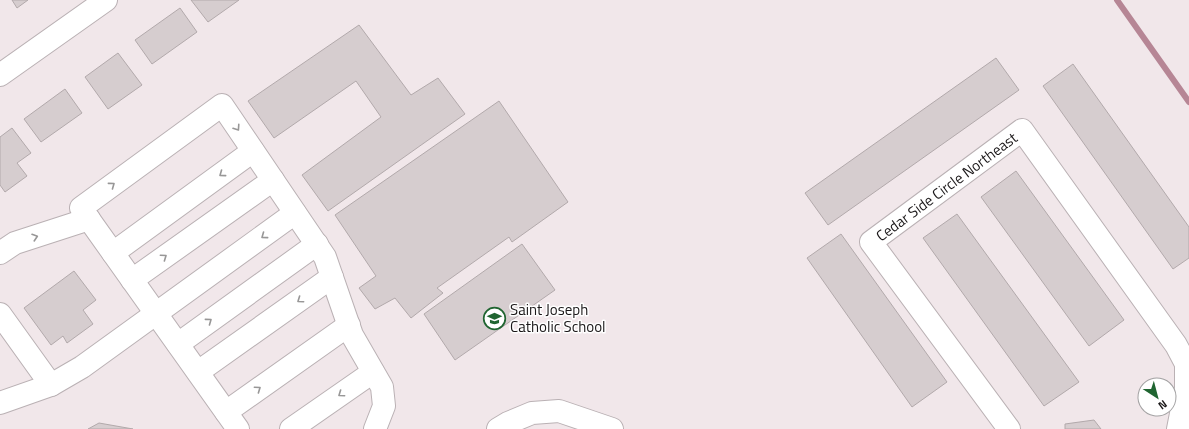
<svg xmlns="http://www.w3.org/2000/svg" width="1189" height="429" font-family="'Titillium Web',sans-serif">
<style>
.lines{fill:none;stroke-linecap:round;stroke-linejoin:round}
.stream{stroke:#b68695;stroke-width:6}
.building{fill:#d6cdcf;stroke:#b2a9ab}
.minor-casing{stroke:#bab1b4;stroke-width:24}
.minor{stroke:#fff;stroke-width:22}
.oneway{stroke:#989797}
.labels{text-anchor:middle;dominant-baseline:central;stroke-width:3;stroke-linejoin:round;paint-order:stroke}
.street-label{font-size:15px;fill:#1a1718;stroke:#fff}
.poi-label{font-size:15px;fill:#1a1718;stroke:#fff;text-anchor:start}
</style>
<rect width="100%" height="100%" fill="#f1e7ea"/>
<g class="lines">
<!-- stream -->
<path class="stream" d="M1117,0L1189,102"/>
</g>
<!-- building -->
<path class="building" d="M12,0H28L17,8Z
M191,0H239L208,22Z
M180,8L197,32L152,64L135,40Z
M359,25L411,95L438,78L465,114L328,211L302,175L381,117L356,81L274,138L248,101Z
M118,53L142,85L108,109L85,77Z
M996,58L1019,90L828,225L805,193Z
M1073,64L1189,227V258L1173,269L1043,86Z
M65,89L82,113L41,142L24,119Z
M499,101L568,202L512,242L509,237L437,288L443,293L411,318L395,298L375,309L359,288L376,276L335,215Z
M12,128L31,153L17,163L27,176L5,192L0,185V137Z
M1016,171L1124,320L1089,346L981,197Z
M957,214L1079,382L1044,406L923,238Z
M841,234L947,382L912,407L807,258Z
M522,244L555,290L455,360L424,314Z
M74,271L96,300L83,310L93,324L67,343L63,336L51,345L24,308Z
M1094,420L1101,429H1065V424Z
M99,423L133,429H88Z"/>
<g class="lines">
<defs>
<g id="minor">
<path d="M0,75L106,0"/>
<path d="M0,253L15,243L89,219"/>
<path d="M113,253L253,151"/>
<path d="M132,280L273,180"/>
<path d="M0,314L51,385"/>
<path d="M178,344L317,244"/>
<path d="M198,372L332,277"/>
<path d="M0,403L51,385L82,367L295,213"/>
<path d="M226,412L349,325"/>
<path d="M238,429L81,208L222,105L325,257L352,335L382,387L384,406L375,429"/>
<path d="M291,429L373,372"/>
<path d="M498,429L508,423L532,413L559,411L612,429"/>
<path id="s1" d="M1009,429L871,242L1022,130L1176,345L1186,364V388L1178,429"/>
</g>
</defs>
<!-- minor casing -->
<use href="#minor" class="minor-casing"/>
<!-- minor -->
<use href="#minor" class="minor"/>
</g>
<!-- one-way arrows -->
<defs><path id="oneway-chevron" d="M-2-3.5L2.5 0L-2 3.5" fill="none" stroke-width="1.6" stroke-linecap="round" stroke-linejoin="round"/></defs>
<g class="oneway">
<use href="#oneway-chevron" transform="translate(237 128) rotate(56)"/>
<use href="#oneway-chevron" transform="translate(222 174) rotate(144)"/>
<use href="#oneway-chevron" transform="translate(112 185) rotate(-36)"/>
<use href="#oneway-chevron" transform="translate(264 236) rotate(144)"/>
<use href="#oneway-chevron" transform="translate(35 237) rotate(-18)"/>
<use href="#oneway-chevron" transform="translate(164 257) rotate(-35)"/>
<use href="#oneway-chevron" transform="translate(300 300) rotate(145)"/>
<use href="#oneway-chevron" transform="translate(209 321) rotate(-36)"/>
<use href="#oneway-chevron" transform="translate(258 389) rotate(-35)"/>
<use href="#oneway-chevron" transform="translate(341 394) rotate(145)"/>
</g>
<!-- icons -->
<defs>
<symbol id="school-ring" viewBox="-11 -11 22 22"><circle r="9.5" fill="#fff" stroke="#206531" stroke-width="1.5"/><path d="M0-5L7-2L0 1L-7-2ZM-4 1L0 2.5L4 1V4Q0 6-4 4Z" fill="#206531"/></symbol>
</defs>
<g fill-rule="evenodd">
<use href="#school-ring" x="482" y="306" width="25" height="25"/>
</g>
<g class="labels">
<!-- street labels -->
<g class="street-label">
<text stroke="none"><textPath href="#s1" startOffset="326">Cedar Side Circle Northeast</textPath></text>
</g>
<!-- poi labels -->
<g class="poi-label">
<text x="510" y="309">Saint Joseph<tspan x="510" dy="17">Catholic School</tspan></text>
</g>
</g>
<!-- north arrow -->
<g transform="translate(1157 397) rotate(144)"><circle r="19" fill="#ffffff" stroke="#a3a2a3"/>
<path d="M0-3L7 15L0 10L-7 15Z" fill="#206531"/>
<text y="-6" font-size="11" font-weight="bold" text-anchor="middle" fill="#1a1718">N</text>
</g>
</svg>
